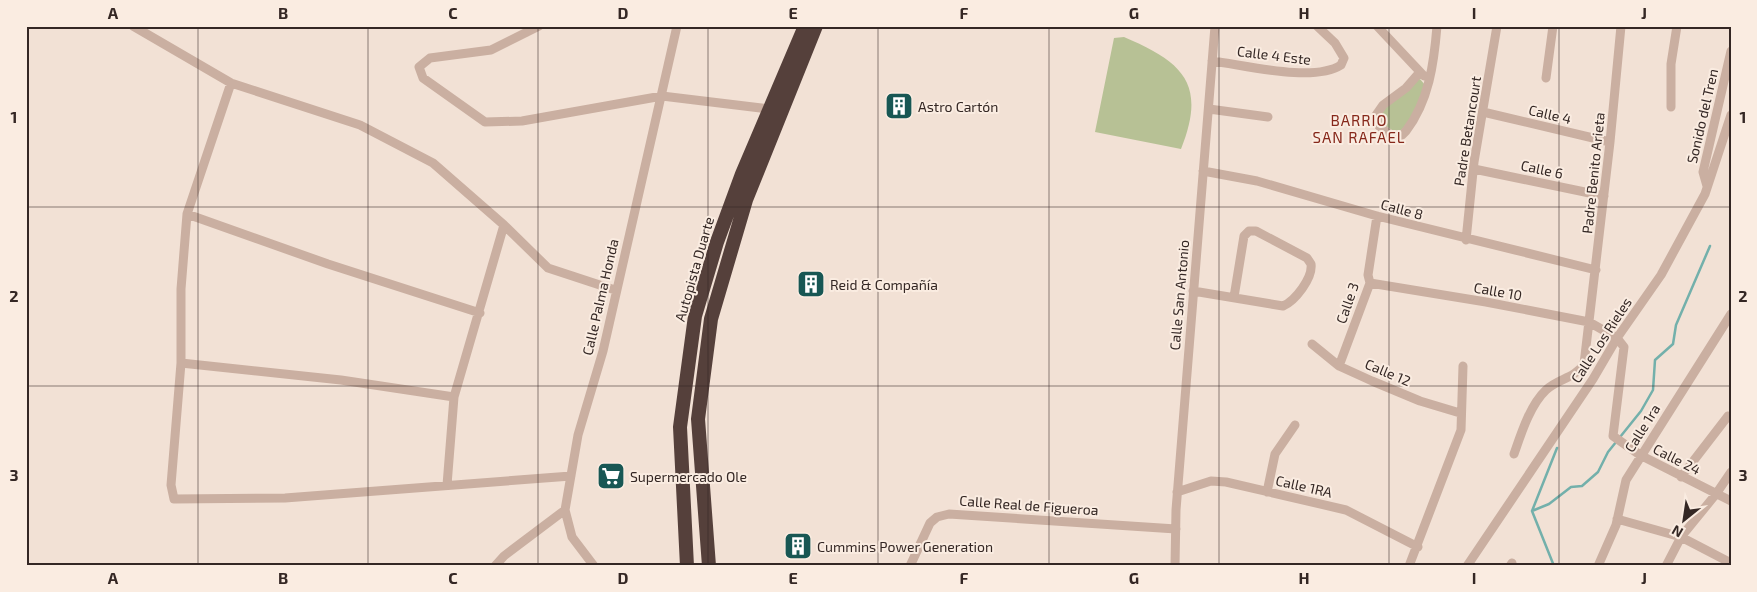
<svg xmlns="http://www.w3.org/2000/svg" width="1757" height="592" font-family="'Exo 2',sans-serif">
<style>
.park{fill:#b7c195}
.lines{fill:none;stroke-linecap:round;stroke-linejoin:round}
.stream{stroke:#73b0ab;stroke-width:2.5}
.minor{stroke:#caafa1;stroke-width:9}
.highway{stroke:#55403b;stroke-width:14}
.grid{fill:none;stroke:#342724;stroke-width:1;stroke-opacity:0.55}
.labels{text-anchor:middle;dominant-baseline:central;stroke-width:4;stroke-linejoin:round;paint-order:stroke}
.street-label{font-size:14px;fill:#342724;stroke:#faece1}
.poi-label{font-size:14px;fill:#342724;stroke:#faece1;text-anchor:start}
.neighbourhood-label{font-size:15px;letter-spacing:1px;fill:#86271a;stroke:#faece1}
.neatline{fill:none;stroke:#342724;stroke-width:2}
.grid-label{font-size:16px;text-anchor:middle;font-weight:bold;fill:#342724}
</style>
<rect width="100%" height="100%" fill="#f2e1d5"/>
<!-- park -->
<path class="park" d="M1124,37C1183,62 1207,84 1181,149L1095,132L1114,38Z
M1420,79L1425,85L1409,124L1397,133L1379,122L1381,110L1416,80Z"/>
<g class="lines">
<!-- stream -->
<path class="stream" d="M1532,511L1549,504L1571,487L1582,486L1598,472L1608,452L1641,411L1653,390L1655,360L1673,344L1676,325L1710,246
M1554,566L1532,511L1557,448"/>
<!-- minor -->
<path class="minor" d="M133,26L231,83L360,125L433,163L504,225L548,268L615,290
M539,26L491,50L430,58L419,67L423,78L485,122L522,121L662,96L769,109
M1377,26L1424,76
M1212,61C1245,65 1313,83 1341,65L1344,58L1335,43L1317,26
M1420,72L1406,88L1383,105L1376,115L1379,126L1393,137L1402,135L1406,131C1429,101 1434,63 1437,26
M1546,78L1553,26
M231,83L187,214L181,289V363L171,485L174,499L285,498L571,476
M1671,107V64L1677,26
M1209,109L1268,117
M1483,112L1610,142
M1474,169L1604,196
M1203,171L1257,181L1377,216L1596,270
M1707,186L1703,172L1731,51
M187,214L328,264L480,313
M1466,240L1474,162L1497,26
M1370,283L1486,302L1589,322L1617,338L1624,347L1613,436L1640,455L1731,501
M1193,291L1283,306C1295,301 1313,278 1311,264L1307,258L1256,231H1249L1244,236L1234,297
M1312,344L1339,366L1372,381L1420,401L1460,413
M181,363L341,380L454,397
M1339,366L1370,283L1368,275L1377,216
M1514,454C1521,434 1530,405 1546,390C1559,378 1574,379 1584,364L1610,142L1621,26
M1681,477L1728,416
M447,485L454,397L504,225
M1177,492L1211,481L1226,482L1346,510L1418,547
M1267,492L1275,454L1295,425
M1617,519L1681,537L1731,563
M495,566L504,556L565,510
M594,566L572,537L565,510L578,435L603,351L677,26
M910,566L930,523L937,517L949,514L1176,529
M1175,566L1176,510L1215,26
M1409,566L1461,430L1463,366
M1467,566L1593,379L1617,338L1661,275L1705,194L1731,115
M1510,566L1512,563
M1598,566L1616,525L1626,480L1731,314
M1666,566L1681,537L1716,494L1731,472"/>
<!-- highway -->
<path class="highway" d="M687,566L680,427L695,316L717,242L742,174L805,26
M709,566L698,419L711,319L746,200L816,26"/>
</g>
<!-- grid -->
<path class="grid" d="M198,26V566M368,26V566M538,26V566M708,26V566M878,26V566M1049,26V566M1219,26V566M1389,26V566M1559,26V566M26,207H1731M26,386H1731"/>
<!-- icons -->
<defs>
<symbol id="building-square" viewBox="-11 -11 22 22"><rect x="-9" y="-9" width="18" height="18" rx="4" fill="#185754" stroke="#faece1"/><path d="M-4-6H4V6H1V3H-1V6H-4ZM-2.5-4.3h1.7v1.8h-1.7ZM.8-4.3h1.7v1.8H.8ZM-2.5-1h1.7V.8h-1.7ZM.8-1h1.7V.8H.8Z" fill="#fff"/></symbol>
<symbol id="supermarket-square" viewBox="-11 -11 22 22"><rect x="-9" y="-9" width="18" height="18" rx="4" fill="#185754" stroke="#faece1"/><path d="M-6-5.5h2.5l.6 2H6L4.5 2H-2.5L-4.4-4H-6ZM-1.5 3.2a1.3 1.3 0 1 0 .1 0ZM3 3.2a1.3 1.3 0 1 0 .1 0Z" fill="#fff"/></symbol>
</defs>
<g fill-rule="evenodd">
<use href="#building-square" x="883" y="90" width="32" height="32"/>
<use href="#building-square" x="795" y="268" width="32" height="32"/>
<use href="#supermarket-square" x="595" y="460" width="32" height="32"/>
<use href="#building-square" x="782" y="530" width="32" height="32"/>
</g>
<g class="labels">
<!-- street labels -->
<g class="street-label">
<text transform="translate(1274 55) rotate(7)">Calle 4 Este</text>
<text transform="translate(1550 114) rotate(13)">Calle 4</text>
<text transform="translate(1702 116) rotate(-77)">Sonido del Tren</text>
<text transform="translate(1467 131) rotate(-81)">Padre Betancourt</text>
<text transform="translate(1542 169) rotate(12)">Calle 6</text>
<text transform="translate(1593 173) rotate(-84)">Padre Benito Arieta</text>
<text transform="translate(1402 209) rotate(15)">Calle 8</text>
<text transform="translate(694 269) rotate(-74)">Autopista Duarte</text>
<text transform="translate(1498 291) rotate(10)">Calle 10</text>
<text transform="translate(1179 295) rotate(-85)">Calle San Antonio</text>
<text transform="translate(600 297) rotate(-77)">Calle Palma Honda</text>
<text transform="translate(1347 303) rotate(-71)">Calle 3</text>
<text transform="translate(1601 340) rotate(-57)">Calle Los Rieles</text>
<text transform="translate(1388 372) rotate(23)">Calle 12</text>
<text transform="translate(1642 428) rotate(-58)">Calle 1ra</text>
<text transform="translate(1677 459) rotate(27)">Calle 24</text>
<text transform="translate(1304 486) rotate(13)">Calle 1RA</text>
<text transform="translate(1029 505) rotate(4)">Calle Real de Figueroa</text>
</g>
<!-- poi labels -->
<g class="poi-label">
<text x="918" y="106">Astro Cartón</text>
<text x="830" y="284">Reid &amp; Compañía</text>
<text x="630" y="476">Supermercado Ole</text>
<text x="817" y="546">Cummins Power Generation</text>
</g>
<!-- neighbourhood labels -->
<g class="neighbourhood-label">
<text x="1359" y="120">BARRIO<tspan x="1359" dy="17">SAN RAFAEL</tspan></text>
</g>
</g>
<!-- border -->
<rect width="1757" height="592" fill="none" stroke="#faece1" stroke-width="55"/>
<!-- north arrow -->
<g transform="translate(1684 520) rotate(210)" stroke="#faece1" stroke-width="4" paint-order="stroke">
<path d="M0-4L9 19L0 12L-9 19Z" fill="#342724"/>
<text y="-8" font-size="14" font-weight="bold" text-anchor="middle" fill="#342724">N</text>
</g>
<rect x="28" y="28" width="1702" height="536" class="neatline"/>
<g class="grid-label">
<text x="113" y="19">A</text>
<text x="283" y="19">B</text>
<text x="453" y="19">C</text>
<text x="623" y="19">D</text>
<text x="793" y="19">E</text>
<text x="964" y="19">F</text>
<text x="1134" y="19">G</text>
<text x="1304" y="19">H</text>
<text x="1474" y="19">I</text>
<text x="1644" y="19">J</text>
<text x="14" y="123">1</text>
<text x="1743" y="123">1</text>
<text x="14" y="302">2</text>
<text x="1743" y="302">2</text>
<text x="14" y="481">3</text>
<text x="1743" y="481">3</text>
<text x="113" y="584">A</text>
<text x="283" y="584">B</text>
<text x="453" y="584">C</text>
<text x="623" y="584">D</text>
<text x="793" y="584">E</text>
<text x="964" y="584">F</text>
<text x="1134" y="584">G</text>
<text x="1304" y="584">H</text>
<text x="1474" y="584">I</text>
<text x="1644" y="584">J</text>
</g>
</svg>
